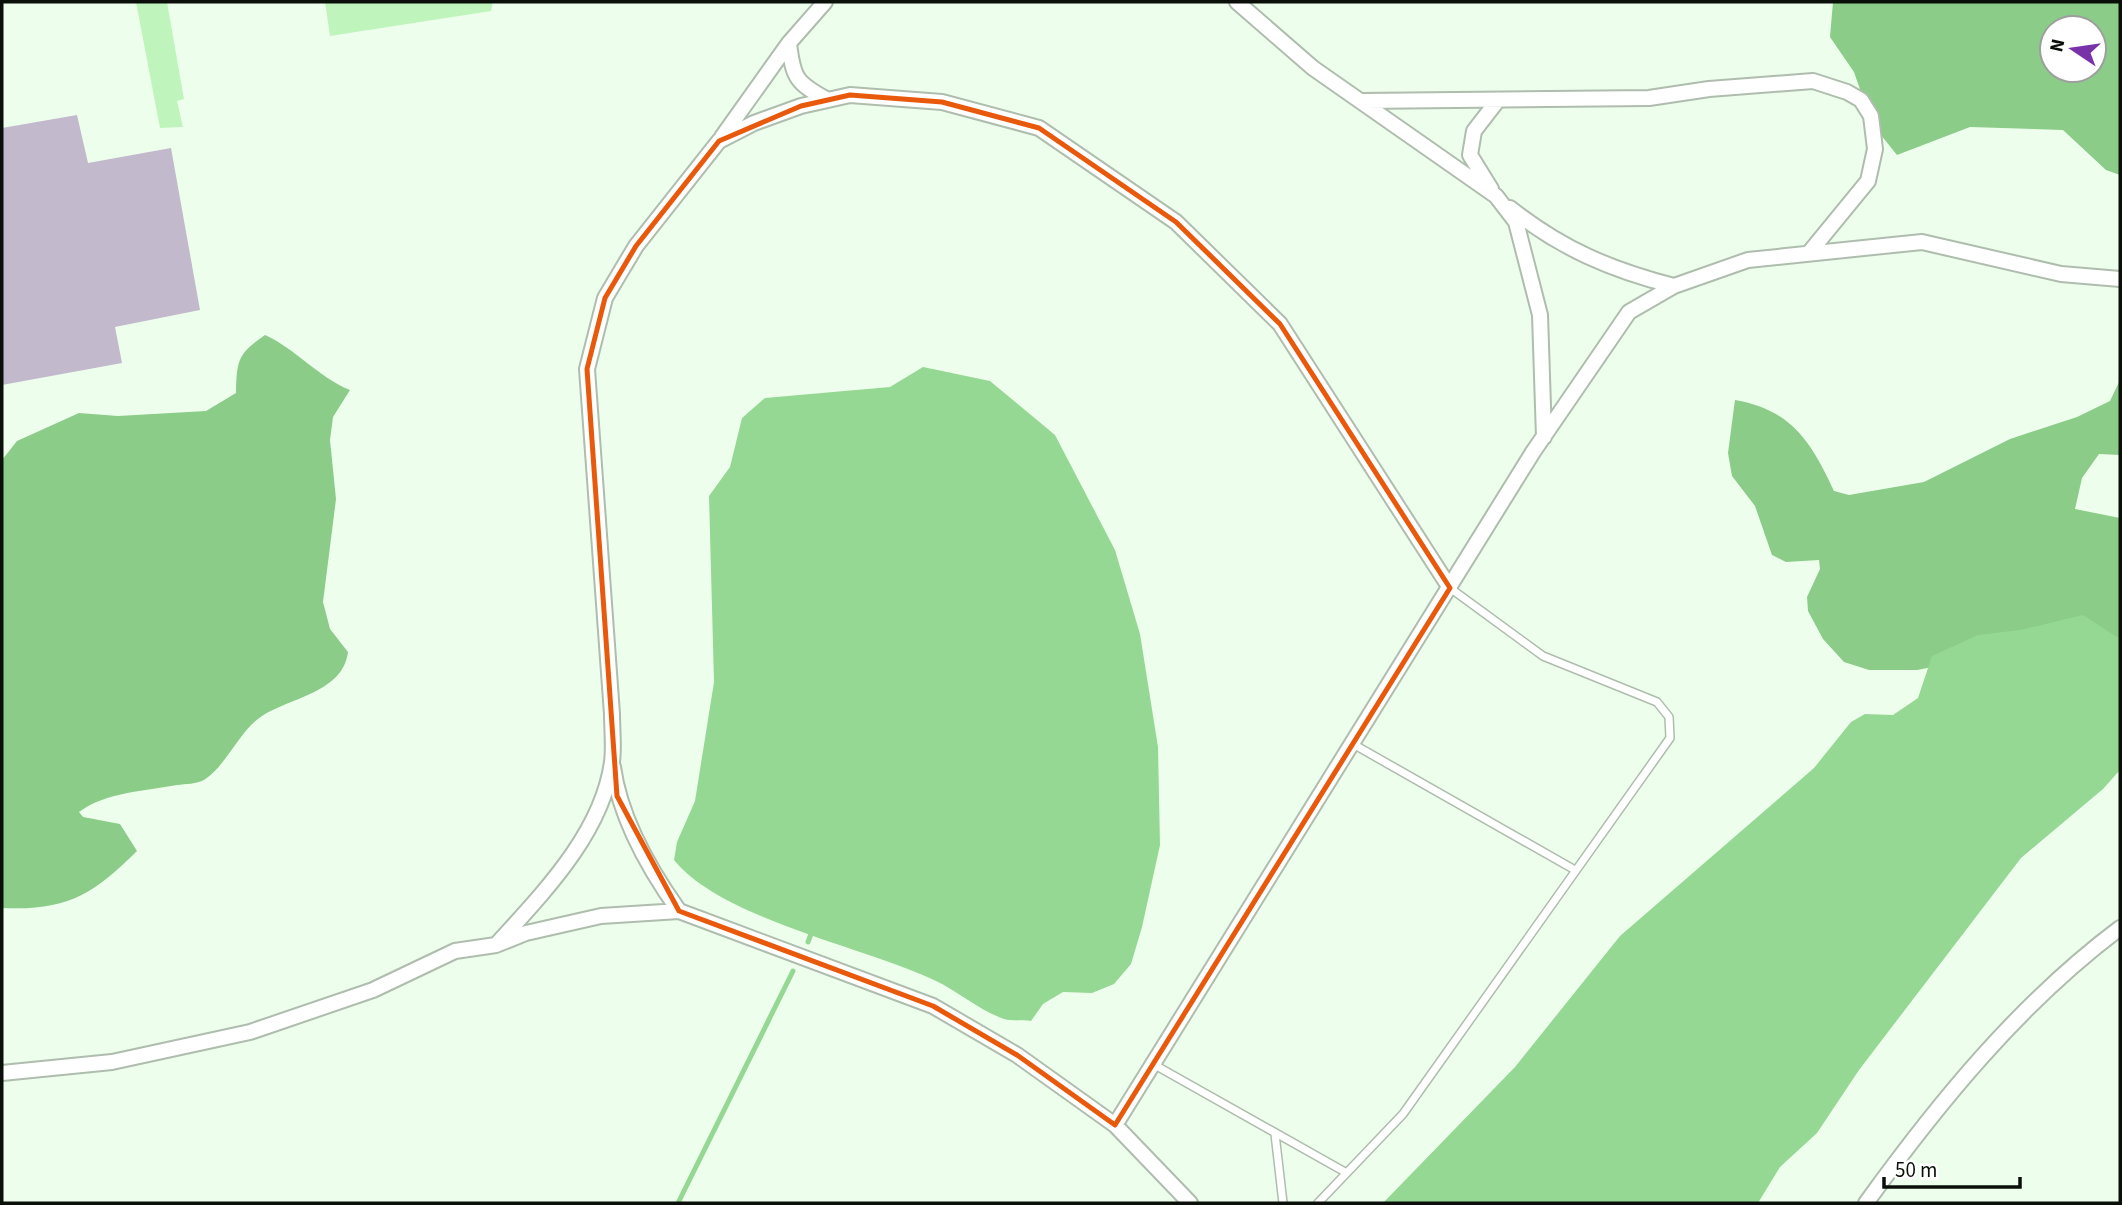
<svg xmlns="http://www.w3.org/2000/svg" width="2122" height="1205" font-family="'Source Sans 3',sans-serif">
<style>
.green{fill:#bff5bc}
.forest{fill:#8acc88;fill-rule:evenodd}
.water{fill:#95d893}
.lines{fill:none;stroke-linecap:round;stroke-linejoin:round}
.stream{stroke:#95d893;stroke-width:5}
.building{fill:#c2b9cc}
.service-casing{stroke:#aebdad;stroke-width:10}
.minor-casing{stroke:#aebdad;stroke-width:18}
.service{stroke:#fff;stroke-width:7}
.minor{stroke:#fff;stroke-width:14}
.marked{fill:none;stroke:#e8590c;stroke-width:5;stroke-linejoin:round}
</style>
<rect width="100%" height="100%" fill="#eefeed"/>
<!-- green -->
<path class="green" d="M136,2H167L184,99L177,101L183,127L160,128Z
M325,2H493L491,11L330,36Z"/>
<!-- forest -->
<path class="forest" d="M1833,2H2120V175L2106,170L2063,130L1970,127L1897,155L1872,124L1854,72L1830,37ZM2052,28H2094V70H2052Z
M265,335C296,349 318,377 350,390L333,417L330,440L336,499L323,602L330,629L348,652C343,692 292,697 262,716C239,731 227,765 204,780C197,784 185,784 177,785C145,791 106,792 79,812L83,817L120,824L137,851C93,895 66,911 2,908V460L17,441L79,413L118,416L206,411L236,393C237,361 237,354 265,335Z
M2120,380V455L2099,454L2082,478L2075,509L2120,518V646L1989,656L1917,670H1869L1844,662L1823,639L1808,611L1807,597L1820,569L1819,560L1786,562L1772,555L1755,506L1732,476L1728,453L1735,400C1792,410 1811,442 1834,491L1849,495L1924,482L2010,439L2077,417L2110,401Z"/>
<!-- water -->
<path class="water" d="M923,367L990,381L1055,435L1115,550L1140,634L1158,747L1160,845L1142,927L1131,964L1114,984L1092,993L1063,992L1043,1004L1031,1021C1023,1020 1012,1021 1004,1019C980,1011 958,991 934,980C864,947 722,919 674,860L677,842L695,801L714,682L709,496L730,467L742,418L765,398L890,387Z
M2083,615L2120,639V770L2103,789L2021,858L1859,1070L1817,1133L1780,1167L1758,1203H1383L1515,1067L1620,936L1814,768L1851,722L1865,714L1893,715L1918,698L1932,656L1978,635L2020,630Z"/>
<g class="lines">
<!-- stream -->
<path class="stream" d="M808,942L811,934
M678,1203L793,971"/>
</g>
<!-- building -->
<path class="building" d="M77,115L88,163L171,148L200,310L115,327L122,363L2,385V128Z"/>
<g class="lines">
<defs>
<path id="service" d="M1353,744L1575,870
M1153,1064L1345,1172
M1275,1134L1283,1203
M1318,1203L1403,1114L1670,738L1669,717L1657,702L1543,656L1450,588"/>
<path id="minor" d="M1237,2L1313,68L1496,196L1516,222L1540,315L1544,437
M789,43C793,78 796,83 828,100
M1362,101L1649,98L1709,89L1813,81L1847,92L1861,100L1871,116L1875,149L1868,181L1809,253
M722,137L789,43L825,2
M1491,189L1470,155L1474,131L1498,100
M1510,208C1562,249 1611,270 1674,286
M613,767C620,818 649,869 679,911
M496,945C542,894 602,834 612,762C614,747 612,729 612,714L587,369L605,298L636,246L719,141L754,123L801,106L850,95L942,102L1039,128L1176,222L1280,324L1450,588
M2,1073L112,1062L250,1032L373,990L455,951L496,945L526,933L601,916L679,911L933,1006L1017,1055L1115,1125L1190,1203
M1115,1125L1533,452L1629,312L1674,286L1748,260L1922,242L2061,274L2120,279
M1866,1203C1939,1102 2020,1003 2120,928"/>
</defs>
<!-- service casing -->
<use href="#service" class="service-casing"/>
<!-- minor casing -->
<use href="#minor" class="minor-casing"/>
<!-- service -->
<use href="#service" class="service"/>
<!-- minor -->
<use href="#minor" class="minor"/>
</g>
<!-- marked area -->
<path class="marked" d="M850,95L942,102L1039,128L1176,222L1280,324L1450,588L1115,1125L1017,1055L933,1006L679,911L617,796L587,369L605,298L636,246L719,141L801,106Z"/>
<!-- border -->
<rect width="2122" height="1205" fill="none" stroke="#0a0f0a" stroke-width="7"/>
<!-- north arrow -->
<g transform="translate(2073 49) rotate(283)"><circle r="33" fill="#ffffff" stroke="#9d9f9d" stroke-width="2"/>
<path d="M0-5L12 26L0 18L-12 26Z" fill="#7733a7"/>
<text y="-10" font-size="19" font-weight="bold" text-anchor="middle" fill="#0a0f0a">N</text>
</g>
<!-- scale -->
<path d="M1884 1177v10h136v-10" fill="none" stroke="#0a0f0a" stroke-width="3.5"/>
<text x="1895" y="1177" font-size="21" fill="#0a0f0a" stroke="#ffffff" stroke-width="5" paint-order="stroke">50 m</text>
</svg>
